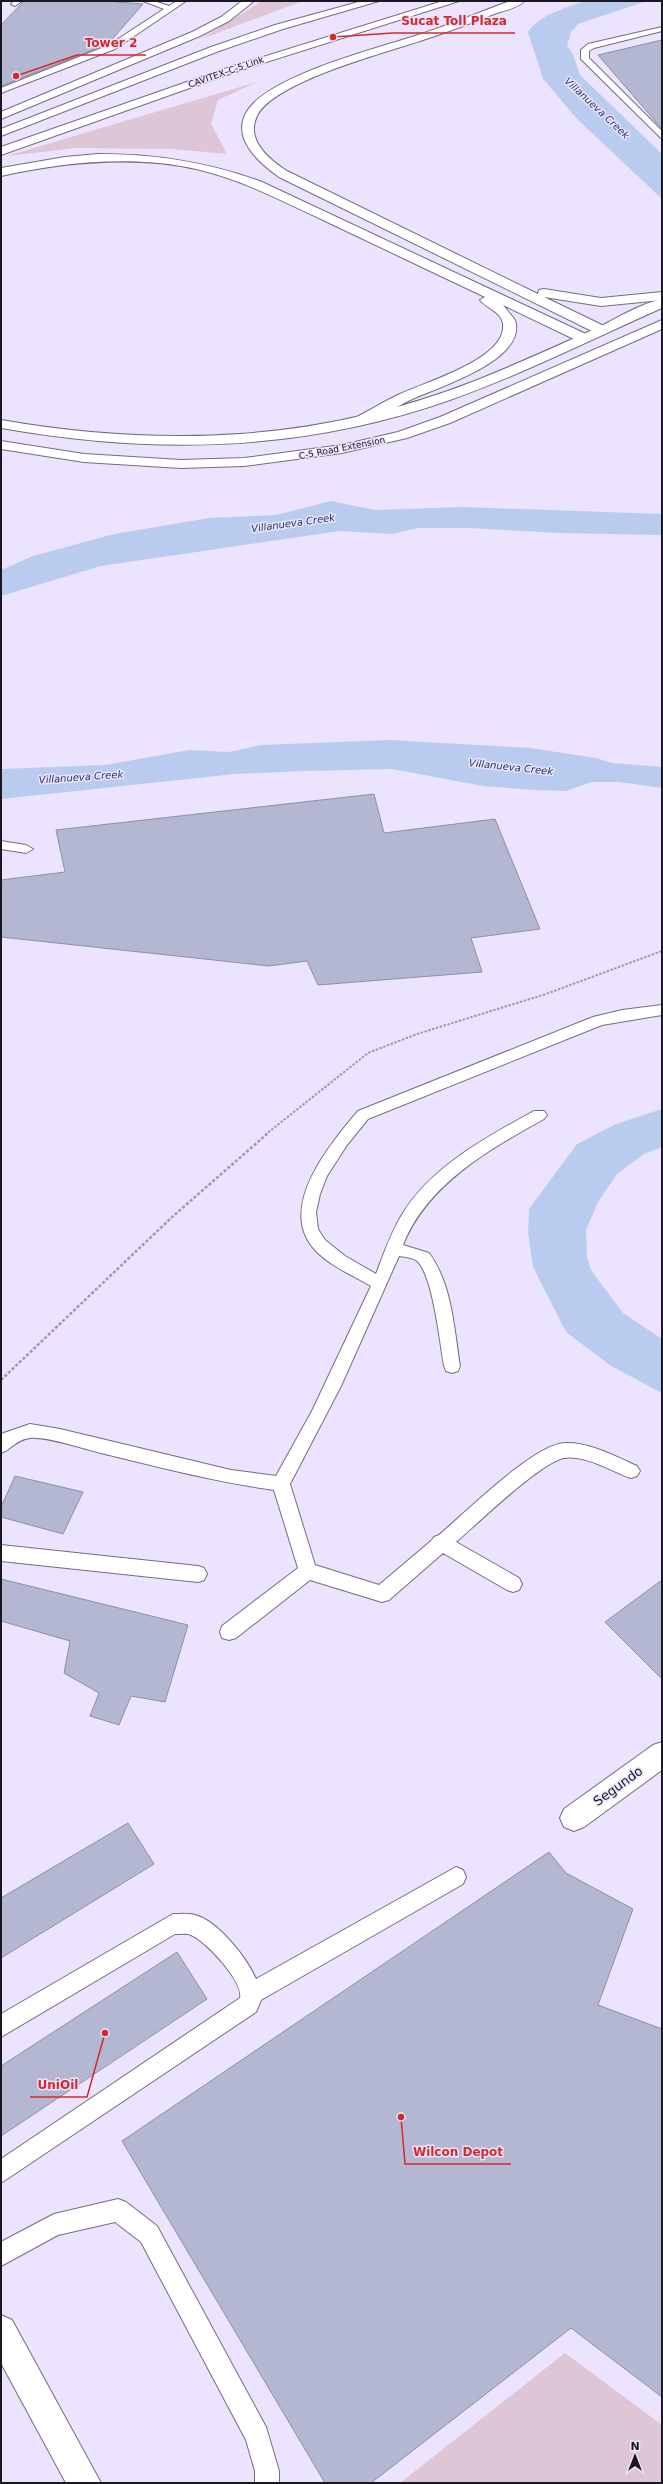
<svg xmlns="http://www.w3.org/2000/svg" width="663" height="2484" font-family="'DejaVu Sans',sans-serif">
<style>
.green{fill:#dec6d6}
.water{fill:#b9ccef}
.building{fill:#b4b7d1;stroke:#8d8fa9}
.lines{fill:none;stroke-linecap:round;stroke-linejoin:round}
.service-casing{stroke:#746c83;stroke-width:2}
.minor-casing{stroke:#746c83;stroke-width:2}
.primary-casing{stroke:#746c83;stroke-width:2}
.motorway-casing{stroke:#746c83;stroke-width:2}
.path-far1{stroke:#9f98ac;stroke-width:2;stroke-dasharray:2.5 1.5;stroke-linecap:butt}
.path{stroke:#9f98ac;stroke-width:2.5;stroke-dasharray:3 2;stroke-linecap:butt}
.service{fill:#fff;fill-rule:evenodd}
.minor{fill:#fff;fill-rule:evenodd}
.primary{fill:#fff;fill-rule:evenodd}
.motorway{fill:#fff;fill-rule:evenodd}
.labels{text-anchor:middle;dominant-baseline:central;stroke-width:3;stroke-linejoin:round;paint-order:stroke}
.far-street-label{font-size:9px;fill:#1a1720;stroke:#ece3fe}
.far-water-label{font-size:10px;font-style:italic;fill:#1b325e;stroke:#ece3fe}
.near-street-label{font-size:13px;fill:#1a1720;stroke:#ece3fe}
.leader{fill:none;stroke:#d62828;stroke-width:1.5}
.callout-dot{fill:#d62828;stroke:#ece3fe;stroke-width:1.5}
.callout-label{font-size:12px;text-anchor:middle;font-weight:bold;fill:#d62828;stroke:#ece3fe;stroke-width:3;stroke-linejoin:round;paint-order:stroke}
</style>
<rect width="100%" height="100%" fill="#ece3fe"/>
<!-- green -->
<path class="green" d="M262,1H303L201,39Z
M260,81L218,100L211,124L227,154L172,149L76,148L7,156Z
M565,2353L662,2425V2483H400Z"/>
<!-- water -->
<path class="water" d="M584,1H647L578,24L571,32L567,46L573,54L580,75L662,154V199L577,119L543,79L528,32C539,15 566,8 584,1Z
M331,501L375,510L463,507L662,514V535L559,533L469,528H418L392,534L340,531L101,566L1,596V570L33,556L114,534L209,518L276,515Z
M390,740L530,748L596,758L612,763L662,767V788L619,782H592L566,791L534,790L483,786L392,769L302,771L235,774L1,799V769L105,765L189,750L229,752L261,745Z
M662,1109V1147L644,1154L617,1174L598,1202L586,1230L587,1257L591,1270L623,1313L662,1339V1393L611,1366L566,1332L533,1267L528,1233L529,1209L577,1144L616,1124Z"/>
<!-- building -->
<path class="building" d="M24,1H107L143,4L108,44L1,86V25Z
M662,40V129L598,55Z
M374,794L384,833L495,819L540,929L471,938L482,972L318,985L307,961L269,966L1,937V880L65,872L56,830Z
M15,1476L83,1492L63,1534L1,1517V1507Z
M1,1579L188,1625L165,1702L131,1696L119,1725L90,1716L99,1693L64,1673L70,1641L1,1621Z
M662,1580V1679L605,1622Z
M128,1823L154,1864L1,1958V1898Z
M549,1852L566,1873L633,1909L598,2005L662,2029V2397L571,2328L371,2483H325L122,2141Z
M177,1952L207,1999L1,2136V2066Z"/>
<g class="lines">
<defs>
<path id="service" d="M14,1H22L15,6L11,4Z
M143,1H154L169,6L177,1H186L115,49L1,93V88L109,45L164,9Z
M662,27V31L594,48L589,51V58L662,131V139L581,59V50L588,44Z
M1,841L26,845L33,849L26,853L1,849Z
M662,1005V1015L602,1025L368,1119L347,1145L327,1176L320,1194L316,1212L318,1229L325,1240L345,1256L376,1274C384,1253 391,1232 403,1213C432,1166 487,1137 534,1111H544L547,1115L544,1119C490,1149 427,1184 403,1245L429,1253C452,1284 454,1328 460,1366L458,1371L452,1373L446,1371L444,1366C440,1344 433,1275 417,1261C412,1257 404,1257 399,1256L341,1386L290,1484L315,1565L379,1585L431,1541L434,1537L439,1535C465,1513 534,1444 565,1443C589,1442 615,1456 637,1466L640,1471L637,1476L631,1478C613,1472 584,1454 564,1458C541,1462 477,1524 456,1542L519,1578L522,1584L519,1590L513,1592L507,1590L443,1553L389,1600L382,1602L310,1580L236,1638L229,1640L222,1638L220,1632L222,1626L298,1568L274,1490C216,1482 159,1467 101,1453C84,1449 46,1436 30,1438C15,1440 11,1450 1,1453V1434L30,1424L60,1429L231,1470L276,1476L312,1411L371,1286C352,1275 330,1266 315,1250C276,1208 330,1144 358,1111L593,1017L622,1010Z
M1,1545L198,1566L204,1568L207,1574L204,1580L198,1582L1,1561Z
M456,1867L463,1870L466,1877L463,1884L261,2000L256,2012L1,2183V2159L240,1998C244,1982 206,1941 191,1935C187,1933 180,1934 175,1934L1,2037V2014L173,1914C180,1914 188,1913 195,1915C218,1921 247,1958 256,1979Z
M118,2199L126,2202L157,2226L266,2427L279,2471V2483H255V2471L246,2440L141,2242L115,2222L58,2235L1,2266V2242L54,2214Z"/>
<path id="minor" d="M662,1742V1770L584,1827L574,1831L564,1827L560,1818L564,1809L653,1745Z"/>
<path id="primary" d="M662,299V308C592,339 523,374 450,400C301,452 155,455 1,428V420C164,448 317,442 472,382C515,365 557,346 599,327C619,317 640,304 662,299Z
M662,320V329L450,423L407,438L342,453L244,466L181,468L84,462L1,449V441L84,454L181,460L244,458L342,445L398,432L440,417Z
M1,2315L12,2320L101,2483H66L1,2363Z"/>
<path id="motorway" d="M242,1H254L229,21L200,36L1,119V112L192,32L221,17Z
M362,1H379L283,29L219,51L1,136V129L211,47L275,25Z
M443,1H459L232,73L1,155V147L224,69Z
M510,1H524C519,8 502,11 494,14C469,24 445,33 420,41C384,53 273,82 257,116C245,140 270,160 287,171L538,294L539,290L544,289L601,298L662,292V300L601,306L544,297L606,327L608,330L606,333H596L279,177C259,163 232,139 246,113C267,75 380,48 421,34C451,24 480,12 510,1Z
M98,154C156,154 208,162 262,182L588,335L590,338L588,341H578L503,305L515,320C528,361 435,388 408,401C395,407 365,429 351,426L349,423L351,420C367,412 383,402 400,394C425,382 507,359 503,324C502,312 486,308 480,300L485,297C431,271 377,246 323,220C282,201 241,179 196,169C132,155 65,162 1,176V168L65,157Z"/>
</defs>
<!-- service casing -->
<use href="#service" class="service-casing"/>
<!-- minor casing -->
<use href="#minor" class="minor-casing"/>
<!-- primary casing -->
<use href="#primary" class="primary-casing"/>
<!-- motorway casing -->
<use href="#motorway" class="motorway-casing"/>
<!-- path-far1 -->
<path class="path-far1" d="M265,1135L368,1053L417,1034L546,994L662,951"/>
<!-- path -->
<path class="path" d="M1,1380L171,1218L267,1134"/>
<!-- service -->
<use href="#service" class="service"/>
<!-- minor -->
<use href="#minor" class="minor"/>
<!-- primary -->
<use href="#primary" class="primary"/>
<!-- motorway -->
<use href="#motorway" class="motorway"/>
</g>
<g class="labels">
<!-- far-street labels -->
<g class="far-street-label">
<text transform="translate(226 72) rotate(-19)">CAVITEX–C-5 Link</text>
<text transform="translate(342 448) rotate(-11)">C-5 Road Extension</text>
</g>
<!-- far-water labels -->
<g class="far-water-label">
<text transform="translate(597 108) rotate(43)">Villanueva Creek</text>
<text transform="translate(293 523) rotate(-8)">Villanueva Creek</text>
<text transform="translate(511 767) rotate(6)">Villanueva Creek</text>
<text transform="translate(81 777) rotate(-4)">Villanueva Creek</text>
</g>
<!-- near-street labels -->
<g class="near-street-label">
<text transform="translate(618 1786) rotate(-36)">Segundo</text>
</g>
</g>
<!-- callouts -->
<path class="leader" d="M333 37L393 33H515M16 76L77 55H146M105 2033L87 2097H30M401 2117L405 2164H511"/>
<g class="callout-dot">
<circle cx="333" cy="37" r="4"/>
<circle cx="16" cy="76" r="4"/>
<circle cx="105" cy="2033" r="4"/>
<circle cx="401" cy="2117" r="4"/>
</g>
<g class="callout-label">
<text x="454" y="25">Sucat Toll Plaza</text>
<text x="111" y="47">Tower 2</text>
<text x="58" y="2089">UniOil</text>
<text x="458" y="2156">Wilcon Depot</text>
</g>
<!-- border -->
<rect width="663" height="2484" fill="none" stroke="#1a1720" stroke-width="4"/>
<!-- north arrow -->
<g transform="translate(635 2456)" stroke="#ece3fe" stroke-width="3" paint-order="stroke">
<path d="M0-3L7 15L0 10L-7 15Z" fill="#1a1720"/>
<text y="-6" font-size="11" font-weight="bold" text-anchor="middle" fill="#1a1720">N</text>
</g>
</svg>
